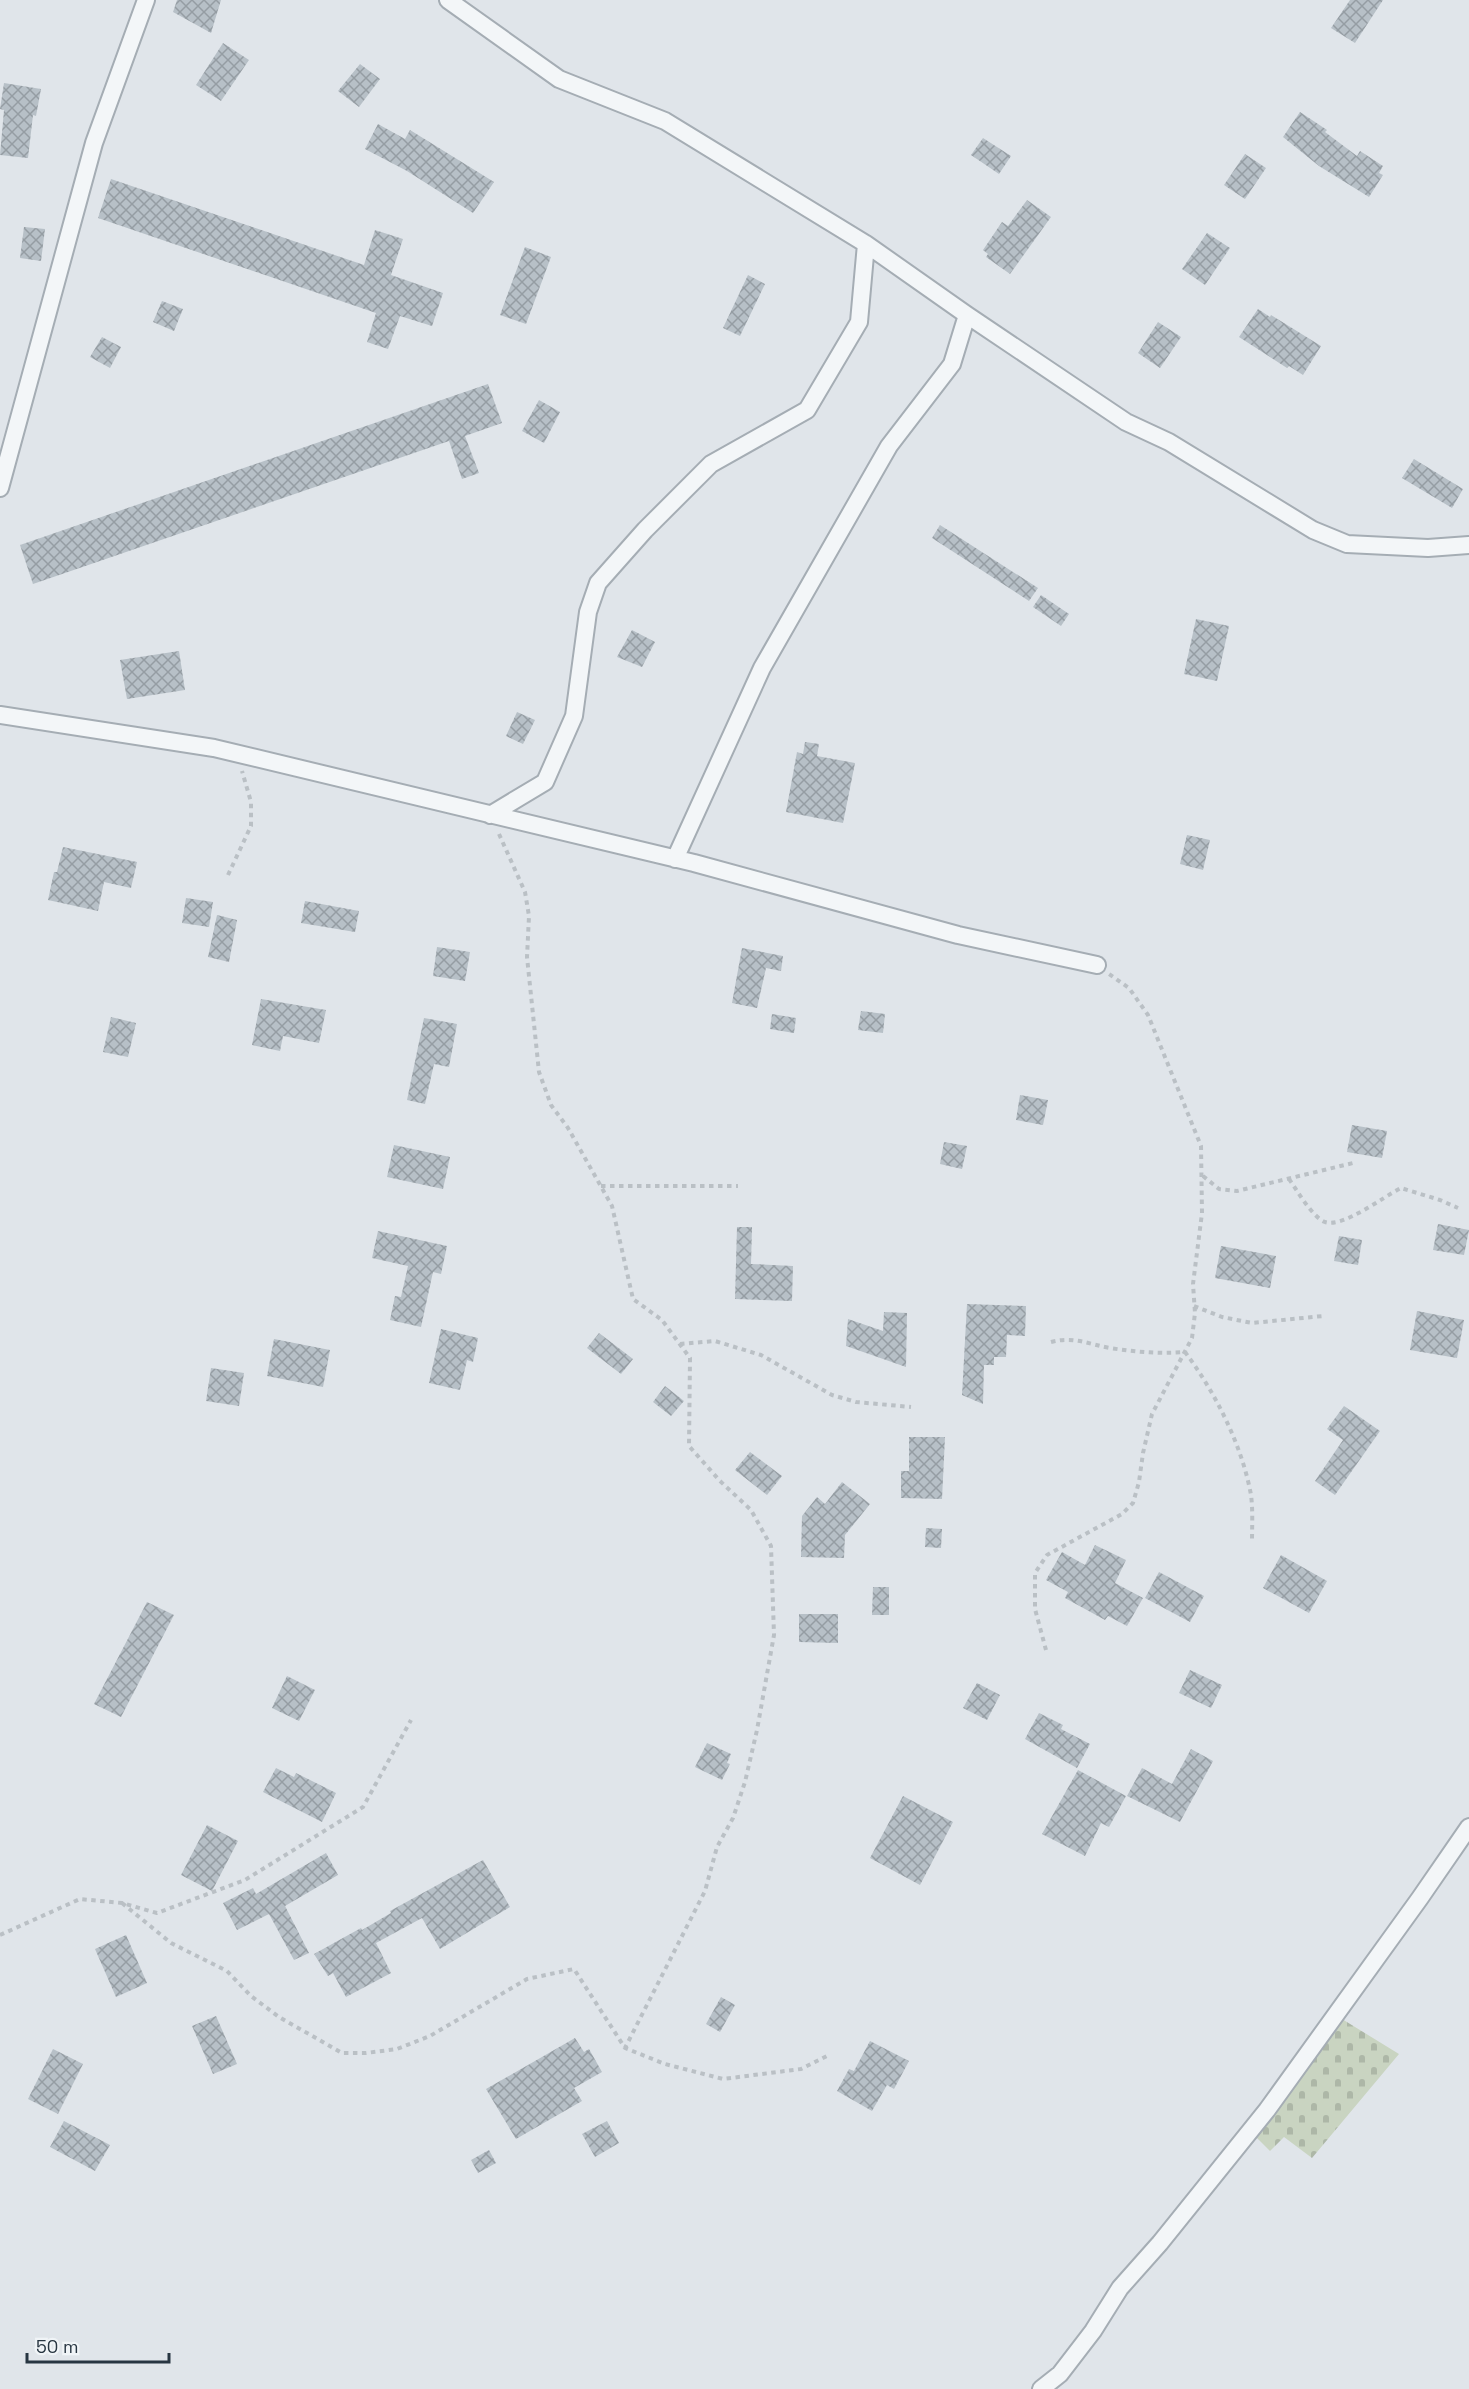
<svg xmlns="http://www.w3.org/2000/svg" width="1469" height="2389" font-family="'Space Grotesk',sans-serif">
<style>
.cemetery{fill:url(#cemetery-stones)}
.building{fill:url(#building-cross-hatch)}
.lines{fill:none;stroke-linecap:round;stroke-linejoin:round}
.street-casing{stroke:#a5adb4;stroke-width:20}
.path{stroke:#bac0c5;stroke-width:4;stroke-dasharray:4.5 4.5;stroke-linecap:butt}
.street{stroke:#f3f6f8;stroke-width:16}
</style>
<defs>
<pattern id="cemetery-stones" width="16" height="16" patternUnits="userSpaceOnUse" patternTransform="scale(1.5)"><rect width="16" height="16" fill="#c9d4c1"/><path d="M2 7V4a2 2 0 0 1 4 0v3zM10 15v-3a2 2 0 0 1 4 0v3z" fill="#adb7a7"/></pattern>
<pattern id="building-cross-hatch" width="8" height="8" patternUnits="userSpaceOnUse" patternTransform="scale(1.5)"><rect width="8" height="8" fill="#b7c0c7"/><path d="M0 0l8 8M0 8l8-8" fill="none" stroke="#959da3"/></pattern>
</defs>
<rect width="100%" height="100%" fill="#e0e5ea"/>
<!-- cemetery -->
<path class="cemetery" d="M1342,2019L1399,2054L1312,2158L1284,2137L1270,2151L1254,2135Z"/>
<!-- building -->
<path class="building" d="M177,0H221L211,33L173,12Z
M1350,0H1383L1355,43L1331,28Z
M223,43L249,60L221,101L196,85Z
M360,64L380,79L359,107L338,91Z
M4,83L41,89L36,116L33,115L28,158L0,155L4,110L0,109Z
M1300,112L1327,130L1325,132L1357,156L1360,151L1383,166L1379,173L1383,175L1369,197L1319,166L1283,137Z
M378,124L405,139L410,130L494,182L473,213L407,171L365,149Z
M983,138L1011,156L999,174L971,155Z
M1245,154L1266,168L1245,199L1224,185Z
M111,179L364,265L375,230L403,239L391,275L443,293L432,326L400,316L388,349L367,342L376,313L98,218Z
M1027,200L1051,217L1010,274L986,257L988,254L983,250L1002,222L1008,226Z
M24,227L45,229L41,261L20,258Z
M1207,233L1230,248L1205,285L1182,269Z
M525,247L551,257L526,324L500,315Z
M748,275L765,284L740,336L723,328Z
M162,301L183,309L174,331L153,322Z
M1258,309L1270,317L1271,315L1321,346L1303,375L1289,366L1287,368L1239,337Z
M1158,322L1181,337L1160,368L1138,353Z
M102,337L121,347L110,368L90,357Z
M488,384L502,423L465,436L479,473L462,479L449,441L33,584L20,545Z
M539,400L560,412L544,443L522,431Z
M1414,459L1463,489L1452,508L1402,478Z
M940,525L1038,588L1029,601L932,538Z
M1041,595L1069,614L1061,626L1033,607Z
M1196,619L1229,626L1217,681L1184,674Z
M632,630L655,642L642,667L617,657Z
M179,651L185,690L127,699L120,660Z
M517,712L535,720L523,744L506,736Z
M805,742L819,744L817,756L855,763L843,823L786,812L797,752L803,754Z
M1187,835L1210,840L1203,870L1180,864Z
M63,847L137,862L131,888L104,882L98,911L48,900L54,872H57Z
M186,898L213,902L209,927L182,923Z
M305,901L359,911L355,932L301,923Z
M217,915L237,920L229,962L208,957Z
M437,947L470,952L465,981L433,976Z
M742,948L783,956L781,971L766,968L757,1008L732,1003Z
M261,999L326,1010L319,1043L283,1036L280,1051L252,1045Z
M861,1011L885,1014L883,1033L858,1030Z
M772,1014L796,1018L794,1033L770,1029Z
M111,1017L136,1023L128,1057L103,1052Z
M424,1018L457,1024L449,1067L434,1064L425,1104L407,1100Z
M1020,1095L1048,1100L1043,1125L1016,1120Z
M1352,1125L1387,1131L1382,1158L1347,1152Z
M944,1142L967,1146L962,1169L940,1164Z
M394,1145L450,1157L443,1189L387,1177Z
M1438,1224L1469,1230L1464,1255L1433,1250Z
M737,1227H752L751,1264L793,1266L792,1301L735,1299Z
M378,1231L447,1246L441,1274L433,1272L421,1327L390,1320L395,1296L401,1297L408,1266L372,1258Z
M1339,1236L1362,1240L1358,1265L1334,1261Z
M1221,1246L1276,1256L1270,1288L1215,1278Z
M967,1304L1026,1306L1025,1336L1007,1335L1006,1357H994V1365H984L983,1404L962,1395Z
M1417,1311L1464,1320L1457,1358L1410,1350Z
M884,1312L907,1313L906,1367L846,1346L848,1319L883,1331Z
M441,1329L478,1338L473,1362L467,1360L460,1390L429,1383Z
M599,1333L633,1359L621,1374L587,1348Z
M274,1339L330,1350L323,1387L267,1376Z
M211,1368L244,1373L239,1406L206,1401Z
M665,1386L684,1401L671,1416L653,1402Z
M1344,1406L1380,1431L1335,1495L1315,1481L1343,1440L1327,1429Z
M909,1437H945L942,1499L901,1498V1471H909Z
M750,1452L782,1476L767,1495L735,1470Z
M842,1482L870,1504L845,1535L844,1558L801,1557L802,1516L817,1497L825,1504Z
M926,1528L942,1529L941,1548L925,1547Z
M1095,1545L1126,1560L1115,1583L1143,1598L1127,1626L1108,1616L1105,1620L1065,1598L1068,1592L1046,1580L1062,1552L1085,1565Z
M1281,1555L1327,1581L1309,1613L1263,1588Z
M1159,1572L1204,1596L1190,1622L1145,1598Z
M873,1587H889V1615H872Z
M147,1602L174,1615L121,1717L94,1704Z
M799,1614H838V1643L799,1642Z
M1190,1670L1222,1685L1211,1708L1179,1693Z
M287,1676L315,1690L299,1721L272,1708Z
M977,1683L1000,1695L987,1720L963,1708Z
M1039,1713L1063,1725L1061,1729L1090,1744L1077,1768L1025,1739Z
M707,1743L731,1754L727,1763L730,1764L722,1780L695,1767Z
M1191,1749L1213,1761L1180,1822L1127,1796L1142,1768L1172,1784Z
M276,1768L294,1777L296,1773L336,1793L322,1822L263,1792Z
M1078,1770L1126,1796L1109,1827L1101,1823L1085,1856L1042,1834Z
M903,1796L953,1822L920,1885L870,1858Z
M207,1825L238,1841L212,1891L181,1875Z
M326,1853L338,1875L285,1906L309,1953L294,1960L269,1914L237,1930L223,1903L253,1888L256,1894Z
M483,1860L510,1907L440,1949L422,1918L376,1943L391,1973L346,1997L333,1973L328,1976L314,1954L361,1928L362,1930L391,1913L390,1911Z
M126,1935L147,1983L116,1997L95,1949Z
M721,1997L735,2005L720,2032L706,2024Z
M216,2016L237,2064L213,2074L192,2026Z
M575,2038L584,2052L589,2049L602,2072L574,2088L582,2101L516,2139L486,2089Z
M870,2041L909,2061L894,2089L887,2085L872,2111L837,2091L849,2069L854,2071Z
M53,2049L83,2064L58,2114L28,2099Z
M64,2121L110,2145L95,2171L50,2147Z
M607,2121L619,2143L595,2157L582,2134Z
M489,2150L496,2163L478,2173L471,2160Z"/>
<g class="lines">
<defs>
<path id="street" d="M448,0L559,79L665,121L866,244L967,315L1126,422L1169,442L1313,530L1347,544L1428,548L1469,545
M0,488L94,143L146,0
M0,715L214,748L694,863L958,935L1097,965
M490,815L545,782L574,716L588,612L598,583L645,530L711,464L807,410L859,322L866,244
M675,859L762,668L889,446L952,364L967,315
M1041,2389L1060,2374L1093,2331L1120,2288L1160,2243L1267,2110L1420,1898L1469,1827"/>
</defs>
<!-- street casing -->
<use href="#street" class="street-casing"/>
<!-- path -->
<path class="path" d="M499,834L525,892L529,916L527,957L539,1072L551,1105L568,1128L612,1206L633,1299L662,1320L690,1358L689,1446L720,1481L751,1510L771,1546L774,1635L757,1730L745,1782L733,1818L717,1847L705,1891L625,2048
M228,875L251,826V802L242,771
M1203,1176L1219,1189L1237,1191L1353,1163
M1289,1179C1297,1190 1312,1217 1325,1222C1343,1228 1383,1197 1401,1188L1440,1200L1458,1208
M601,1186H738
M1194,1306L1222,1317L1252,1323L1323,1316
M1051,1342C1073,1336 1088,1344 1110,1348C1136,1352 1159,1354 1185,1352C1215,1392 1242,1445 1251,1495C1253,1510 1252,1527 1252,1542
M680,1344L715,1341L761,1355L832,1395L856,1402L911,1407
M1046,1650L1035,1609V1573L1047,1555L1122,1514L1133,1503L1139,1482L1143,1453L1152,1414L1192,1338L1195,1313L1193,1284L1202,1213L1201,1146L1148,1015L1129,988L1109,974
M122,1903L171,1943L227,1971L251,1996L279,2017L342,2053H366L397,2049L430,2036L527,1979L574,1969L625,2048L665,2064L723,2079L801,2069L829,2055
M0,1935L80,1899L122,1903L157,1913L245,1880L363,1807L411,1720"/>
<!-- street -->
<use href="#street" class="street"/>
</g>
<!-- scale -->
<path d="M27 2353v9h142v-9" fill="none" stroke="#283642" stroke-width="3"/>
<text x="36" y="2353" font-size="18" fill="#283642" stroke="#f0f4f7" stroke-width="4.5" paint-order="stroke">50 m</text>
</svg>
